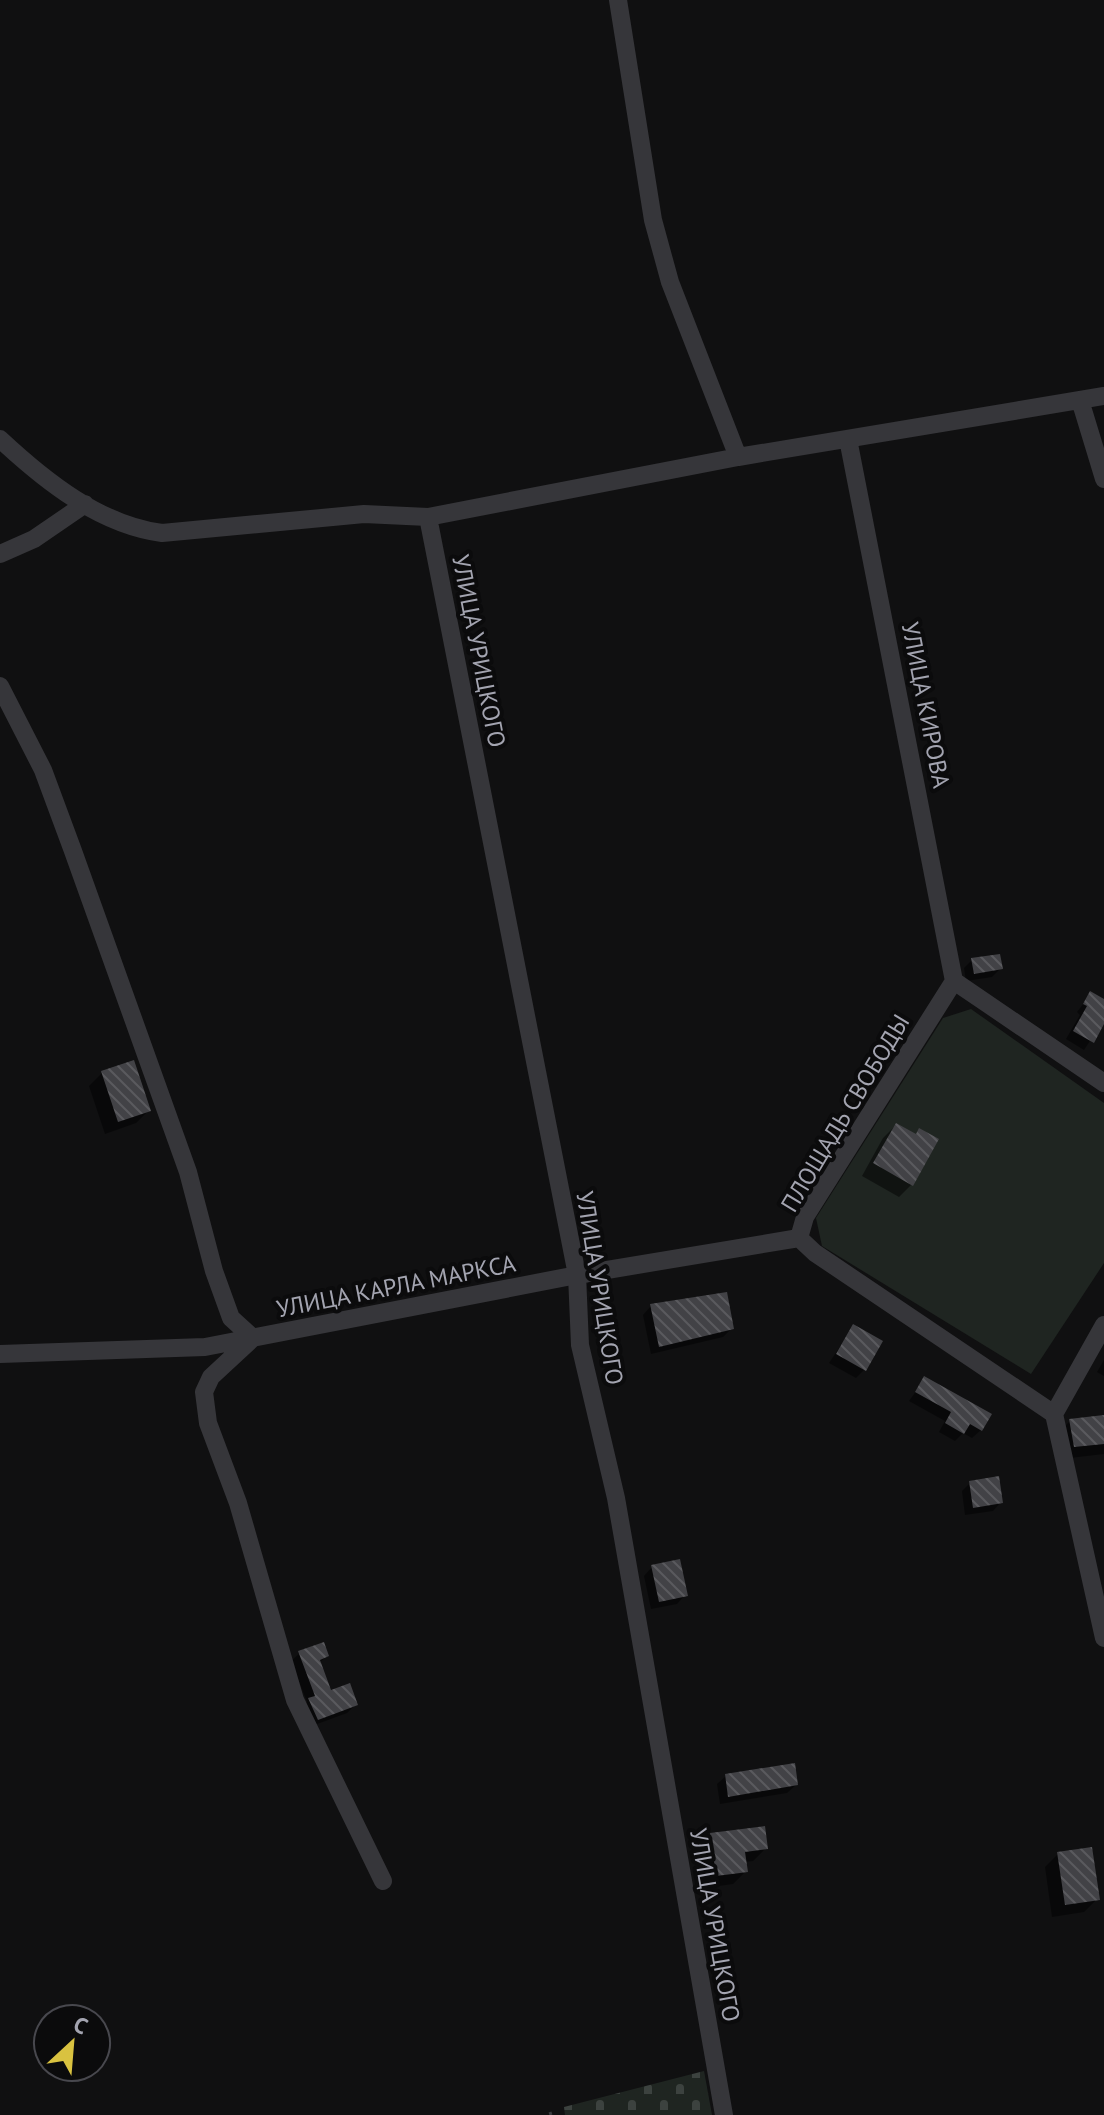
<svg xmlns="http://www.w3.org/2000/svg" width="1104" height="2115" font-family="'PT Sans',sans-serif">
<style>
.green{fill:#1f2521}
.cemetery{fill:url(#cemetery-stones)}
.shadow{fill:#0007}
.building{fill:url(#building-back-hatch)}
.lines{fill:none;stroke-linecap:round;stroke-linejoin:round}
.path{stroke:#393a3e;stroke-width:3;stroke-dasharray:4 6;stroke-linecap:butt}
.street{stroke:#36363a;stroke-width:18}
.labels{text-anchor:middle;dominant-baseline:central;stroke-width:8;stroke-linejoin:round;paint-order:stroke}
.street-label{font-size:24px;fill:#a3a4b0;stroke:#0b0b0c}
</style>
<defs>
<pattern id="cemetery-stones" width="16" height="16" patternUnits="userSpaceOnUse" patternTransform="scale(2)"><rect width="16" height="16" fill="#1f2521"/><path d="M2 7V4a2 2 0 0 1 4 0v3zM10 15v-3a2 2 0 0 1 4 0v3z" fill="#3c423f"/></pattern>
<pattern id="building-back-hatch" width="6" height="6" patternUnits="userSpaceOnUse" patternTransform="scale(2)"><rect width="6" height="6" fill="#424246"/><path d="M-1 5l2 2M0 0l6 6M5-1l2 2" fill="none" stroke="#5a5a5e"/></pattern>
</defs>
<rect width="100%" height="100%" fill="#101011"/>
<!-- green -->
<path class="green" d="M971,1009L1104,1103V1263L1031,1374L822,1246L816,1218L943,1018Z"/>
<!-- cemetery -->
<path class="cemetery" d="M704,2071L712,2115H565L564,2107Z"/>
<!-- shadow -->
<path class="shadow" d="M972,960L1000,969L992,977L966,981L964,968Z
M1091,994L1104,1001V1020L1084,1050L1066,1039L1080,1015L1077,1012Z
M102,1073L149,1110L136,1123L105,1134L89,1086Z
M896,1125L914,1136L912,1184L899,1197L862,1176L883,1138Z
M651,1306L732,1328L723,1337L651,1354L643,1315Z
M853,1327L864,1370L856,1378L829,1363Z
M1104,1360V1376L1097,1372Z
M925,1379L981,1430L972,1438L963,1433L955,1441L939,1432L945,1421L909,1401Z
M1104,1417V1454L1061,1459L1057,1434L1070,1421Z
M970,1483L1001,1502L993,1511L965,1515L962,1491Z
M652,1567L685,1595L677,1604L651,1609L644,1576Z
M300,1653L327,1656L319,1663L330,1692L356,1704L347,1713L309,1727L300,1708L307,1702L291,1661Z
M726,1776L796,1785L787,1793L720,1804L717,1784Z
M711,1835L766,1848L753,1861L744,1862L746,1871L733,1884L704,1888L698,1848Z
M1058,1854L1097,1899L1084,1912L1052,1917L1045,1867Z"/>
<!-- building -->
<path class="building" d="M1000,954L1003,969L974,974L971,958Z
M1090,991L1104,999V1024L1094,1043L1073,1031L1087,1006L1083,1004Z
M134,1060L151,1111L118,1122L101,1071Z
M896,1123L916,1134L919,1128L939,1139L913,1186L873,1163Z
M727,1292L734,1329L659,1347L650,1304Z
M853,1324L883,1341L866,1371L836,1354Z
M924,1376L992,1414L982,1431L970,1424L964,1434L945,1423L951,1412L915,1392Z
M1104,1415V1444L1074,1447L1069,1419Z
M999,1476L1003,1503L973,1508L969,1481Z
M680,1559L688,1596L659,1602L651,1565Z
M324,1642L329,1656L320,1660L331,1690L350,1683L358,1705L318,1720L308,1698L315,1696L298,1651Z
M795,1763L798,1785L728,1797L725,1774Z
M765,1826L768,1849L745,1852L748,1872L716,1876L710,1833Z
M1092,1847L1100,1900L1065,1905L1057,1852Z"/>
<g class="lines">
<!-- path -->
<path class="path" d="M550,2112L551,2115"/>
<!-- street -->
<path class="street" d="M618,0L653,220L670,282L738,457
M1080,400L1104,479
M0,439C45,481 100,525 162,533L364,514L428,517L738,457L1104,396
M848,439L954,981
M428,517L577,1275L580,1345L616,1498L724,2115
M0,554L34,539L85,504
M0,686L43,770L73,851L188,1172L214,1271L231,1318L253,1338L211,1377L204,1392L208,1423L238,1503L295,1700L383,1881
M954,981L805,1217L799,1238L815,1253L1054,1414L1104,1325
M954,981L1104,1083
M0,1354L205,1347L577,1275L799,1238
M1054,1414L1104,1638"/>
</g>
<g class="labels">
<!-- street labels -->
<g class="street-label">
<text transform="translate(479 651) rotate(79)">УЛИЦА УРИЦКОГО</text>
<text transform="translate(926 705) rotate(79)">УЛИЦА КИРОВА</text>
<text transform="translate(845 1113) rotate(-59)">ПЛОЩАДЬ СВОБОДЫ</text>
<text transform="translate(396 1286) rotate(-11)">УЛИЦА КАРЛА МАРКСА</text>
<text transform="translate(600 1288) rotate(81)">УЛИЦА УРИЦКОГО</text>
<text transform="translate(715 1925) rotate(80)">УЛИЦА УРИЦКОГО</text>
</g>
</g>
<!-- north arrow -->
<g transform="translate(72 2043) rotate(26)"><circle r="38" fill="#0b0b0c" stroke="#48484e" stroke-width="2"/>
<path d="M0-6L14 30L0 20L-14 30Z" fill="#d9c240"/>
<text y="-12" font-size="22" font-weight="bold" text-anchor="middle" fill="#a3a4b0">С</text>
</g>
</svg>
